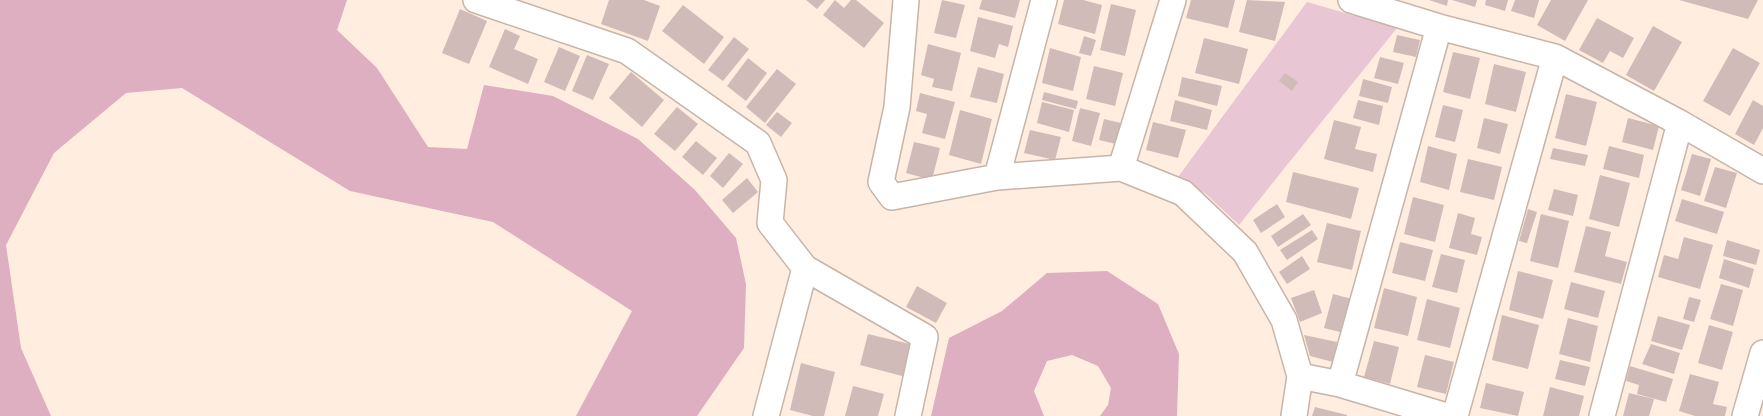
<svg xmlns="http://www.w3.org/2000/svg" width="1763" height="416" font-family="'Playfair Display',serif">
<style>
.green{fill:#e9c6d3}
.forest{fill:#ddafc1}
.building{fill:#d1bbb8}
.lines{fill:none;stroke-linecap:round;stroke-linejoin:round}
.minor-casing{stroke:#c6b5a8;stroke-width:28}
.minor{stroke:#fff;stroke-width:25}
</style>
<rect width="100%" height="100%" fill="#ffede0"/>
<!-- green -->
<path class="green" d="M1307,2L1397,28L1239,225L1206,194L1178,177Z"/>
<!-- forest -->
<path class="forest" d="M0,0H347L337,30L377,68L428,147L467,149L484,85L553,96L638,139L695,190L736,238L746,284L744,348L697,416H576L632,311L493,222L350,191L182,88L126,93L54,153L6,245L21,348L51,416H0Z
M1107,271L1158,304L1179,354L1177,416H1100L1108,405L1111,388L1098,366L1072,355L1047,361L1034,391L1044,416H931L949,338L1002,311L1047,273Z"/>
<!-- building -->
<path class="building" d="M609,0H644L660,6L648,41L601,24Z
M806,0H825L817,9Z
M835,0L844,8L851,0H856L884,23L864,48L823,15Z
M942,0L965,5L956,38L934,33Z
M982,0H1020L1015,18L979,9Z
M1064,0H1083L1102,5L1095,34L1058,24Z
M1191,0H1235L1228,28L1186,18Z
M1247,0L1285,2L1275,41L1239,32Z
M1429,0H1448L1447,6Z
M1452,0H1477L1475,7Z
M1486,0H1508L1505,11L1485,5Z
M1515,0H1539L1534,18L1511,11Z
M1551,0H1588L1565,41L1537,25Z
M1679,0H1758L1748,19Z
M1111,4L1136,10L1125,56L1100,50Z
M683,5L724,37L704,64L662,31Z
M460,9L487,21L469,64L442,53Z
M978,17L1013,26L1008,47L999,44L995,58L970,51Z
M1597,18L1634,38L1623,58L1610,51L1603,63L1579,50Z
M1653,26L1682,42L1654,91L1626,75Z
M505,29L520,36L514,49L538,59L528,84L489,67Z
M1397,35L1420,40L1416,57L1393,52Z
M1084,36L1096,40L1091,56L1079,53Z
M734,37L749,49L723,81L708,70Z
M1204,38L1248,49L1239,84L1195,73Z
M928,44L961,53L952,91L932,87L934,79L921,75Z
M559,47L580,56L565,91L544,82Z
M1050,48L1081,57L1073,91L1042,83Z
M1733,48L1760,63L1730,116L1703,101Z
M1453,52L1480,58L1470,99L1443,92Z
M587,55L609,64L593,100L572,91Z
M1380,57L1404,63L1398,84L1374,78Z
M748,58L767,73L746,101L727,86Z
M1494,64L1526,72L1516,112L1485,104Z
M1094,66L1123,73L1115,106L1086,99Z
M978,67L1004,74L997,103L970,97Z
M777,69L796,84L765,123L746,107Z
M631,72L664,100L642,127L609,98Z
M1285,73L1298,82L1292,91L1279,81Z
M1182,77L1222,86L1217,106L1178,96Z
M1363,79L1392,87L1388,103L1359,96Z
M1044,92L1078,101L1076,109L1042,100Z
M920,93L955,102L945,139L922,133L927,114L916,111Z
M1566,94L1597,102L1586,146L1555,138Z
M1175,100L1212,110L1207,130L1170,121Z
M1358,100L1383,106L1379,125L1353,118Z
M1753,100L1763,106V128L1754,145L1735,134Z
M1042,102L1074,110L1069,132L1037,123Z
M1443,105L1463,110L1455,142L1435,137Z
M677,107L698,124L675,151L654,134Z
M1080,108L1100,113L1091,146L1072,141Z
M960,110L992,119L981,164L949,155Z
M777,112L792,123L781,137L766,125Z
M1484,118L1508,124L1500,154L1477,148Z
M1628,118L1659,126L1653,150L1622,142Z
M1104,119L1121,123L1116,144L1099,140Z
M1334,120L1361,127L1355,149L1377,154L1373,172L1324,159Z
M1153,122L1186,130L1178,158L1146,150Z
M1030,130L1061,137L1055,160L1024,153Z
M696,141L717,158L703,175L682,157Z
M914,142L940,148L932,180L906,173Z
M1428,146L1457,154L1449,190L1420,182Z
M1609,146L1644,155L1639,178L1603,169Z
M1553,148L1588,155L1585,166L1550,159Z
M729,153L743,164L723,188L710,176Z
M1692,154L1711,159L1700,196L1681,190Z
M1468,159L1502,167L1494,200L1460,192Z
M1715,167L1737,173L1726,208L1704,201Z
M1293,172L1359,188L1351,219L1286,202Z
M1600,175L1630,183L1619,227L1589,219Z
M747,178L758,192L733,213L722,200Z
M1554,189L1578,195L1573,216L1548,210Z
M1413,197L1444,205L1435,242L1404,234Z
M1682,199L1724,212L1717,234L1675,221Z
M1277,204L1285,217L1261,233L1253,220Z
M1528,209L1537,212L1527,243L1519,241Z
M1458,213L1475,218L1471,234L1482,237L1477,255L1449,248Z
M1303,214L1311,225L1278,247L1271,236Z
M1541,214L1569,221L1558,268L1530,261Z
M1327,223L1361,231L1352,270L1317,262Z
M1586,226L1611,232L1605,256L1627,262L1621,284L1574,272Z
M1312,230L1318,239L1287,260L1280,250Z
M1684,237L1713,245L1700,289L1658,277L1664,255L1678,259Z
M1727,240L1760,250L1756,265L1723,256Z
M1400,242L1433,250L1425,281L1392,273Z
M1441,254L1465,260L1457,293L1432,287Z
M1302,256L1310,269L1287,284L1279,272Z
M1724,259L1754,269L1749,288L1719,278Z
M1518,271L1553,280L1543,319L1509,310Z
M1571,282L1605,291L1598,318L1564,309Z
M1721,284L1743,290L1733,326L1710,319Z
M917,286L947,303L936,323L906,307Z
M1384,288L1417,297L1408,336L1374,328Z
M1314,290L1322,313L1300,322L1291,298Z
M1333,294L1352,299L1344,333L1324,328Z
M1689,297L1701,300L1694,322L1683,319Z
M1427,299L1460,308L1450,348L1417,340Z
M1502,315L1539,325L1528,369L1492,360Z
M1658,316L1690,325L1682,350L1651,341Z
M1568,318L1598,326L1590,362L1559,354Z
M1709,325L1733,332L1722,370L1698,363Z
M868,334L914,345L906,377L860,365Z
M1304,335L1337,342L1333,362L1310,356Z
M1374,341L1399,347L1390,384L1364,377Z
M1651,344L1680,353L1674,374L1642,364Z
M1425,355L1454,362L1446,394L1417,387Z
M1560,360L1590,367L1585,386L1555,379Z
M801,363L835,372L824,416H813L790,410Z
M1630,366L1673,379L1666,402L1637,394L1639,385L1626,381Z
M1690,374L1719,382L1713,404L1727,407L1725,416H1695L1679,411Z
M1486,383L1524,392L1518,416L1480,408Z
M853,386L884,394L878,416H845Z
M1550,387L1584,396L1579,416H1543Z
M1629,393L1654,399L1649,416H1623Z
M1315,407L1347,415V416H1312Z"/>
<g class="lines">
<defs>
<path id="minor" d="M476,0L627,51L758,143L774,180L770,223L805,268L925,337L908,416
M906,0L897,107L881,182L892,197L997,177L1121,168L1183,193L1245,252L1284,320L1300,376L1294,416
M1351,0L1439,27L1555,57L1680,123L1763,171
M1121,168L1173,0
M997,177L1044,0
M1300,376L1340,384L1446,416
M1340,384L1439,27
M766,416L805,268
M1455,416L1555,57
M1602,416L1680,123
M1745,416L1763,353"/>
</defs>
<!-- minor casing -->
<use href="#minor" class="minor-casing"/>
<!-- minor -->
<use href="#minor" class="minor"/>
</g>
</svg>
